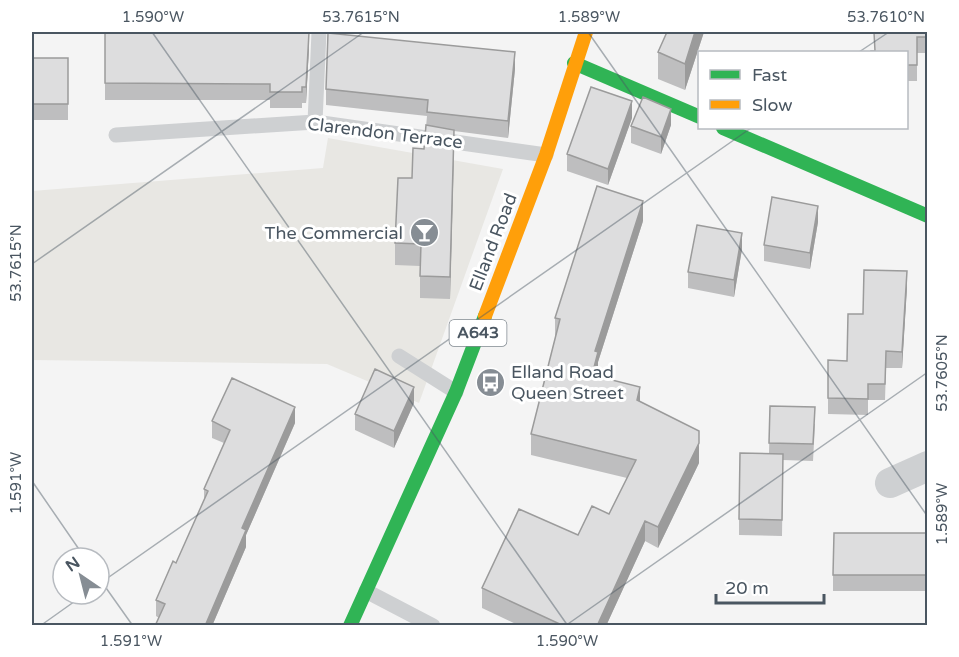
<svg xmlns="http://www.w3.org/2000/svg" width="959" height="657" font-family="'Varela Round',sans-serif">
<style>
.commercial{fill:#e8e7e3}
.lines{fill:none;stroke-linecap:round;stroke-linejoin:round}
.lane{stroke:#ced0d2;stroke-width:15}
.street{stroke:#ced0d2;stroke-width:30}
.fast{stroke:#30b455;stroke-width:14}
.slow{stroke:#ff9f0a;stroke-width:14}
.wall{fill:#bebebf}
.shaded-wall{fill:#9b9b9b}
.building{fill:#ddddde;stroke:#9b9b9b;stroke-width:1.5}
.ticks{fill:none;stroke:#4a5661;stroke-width:1.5;stroke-opacity:0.45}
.labels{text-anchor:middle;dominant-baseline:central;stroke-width:6;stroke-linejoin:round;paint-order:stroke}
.shield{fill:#fff;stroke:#808990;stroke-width:1.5}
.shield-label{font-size:16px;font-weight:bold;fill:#4a5661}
.street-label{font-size:18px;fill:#4a5661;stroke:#fff}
.poi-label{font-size:18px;fill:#4a5661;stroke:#fff;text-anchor:end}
.neatline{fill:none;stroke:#4a5661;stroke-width:2}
.ticks-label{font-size:15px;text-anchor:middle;fill:#4a5661}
</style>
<rect width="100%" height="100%" fill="#f4f4f4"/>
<!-- commercial -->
<path class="commercial" d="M328,138L503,169L419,403L327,364L32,360V191L323,168Z"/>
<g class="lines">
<!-- lane -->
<path class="lane" d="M315,122L319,32
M116,135L315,122L546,155
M399,356L456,392
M366,591L433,626"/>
<!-- street -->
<path class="street" d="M890,483L928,466"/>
<!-- fast -->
<path class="fast" d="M574,63L700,117
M723,128L928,216
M350,626L456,392L485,316"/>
<!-- slow -->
<path class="slow" d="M485,316L546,155L586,32"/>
</g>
<!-- wall -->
<path class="wall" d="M105,32L309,47L306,103H302V108H270V100H105Z
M704,32L685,90L658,79V52Z
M927,32V53H917V81H906V52L874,51Z
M32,58H68V120H32Z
M515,69L508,138L454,131L450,299L420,298V266L395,265V243L412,178L424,149L427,116L326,105V89Z
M632,118L608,185L567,171V154Z
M671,125L661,154L631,143V126Z
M643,221L598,362V372L597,376L640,402L699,463L658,548L645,541L606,626H520L482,608V588L578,535L609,514L627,478L531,455V434L555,338V318Z
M818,222L810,269L764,261V245Z
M742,249L734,297L688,288V272Z
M907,287L902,368H886L885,400H868V415L828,414V360L847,361L863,314Z
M414,403L394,448L355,430V414Z
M770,406L815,424L813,461L783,460L782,536L739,535V519L769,453Z
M212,421L295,423L246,535V547L212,626H155L159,618L156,616V600L176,563L204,500V489L224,443L212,438Z
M927,533V591H833V575Z"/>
<!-- shaded-wall -->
<path class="shaded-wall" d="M309,32V47L306,103V87Z
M695,32H704L685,90V64Z
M515,52V69L508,138V121Z
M632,101V118L608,185V169Z
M671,109V125L661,154V137Z
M454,130V152L450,299V277Z
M643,201V221L598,362V372L592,395V375L595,351Z
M818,206V222L810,269V253Z
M742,233V249L734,297V280Z
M907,271V287L902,368V352Z
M414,387V403L394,448V431Z
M640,387V408L637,400Z
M295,407V423L246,535V547L212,626H205L242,528Z
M699,443V463L658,548V527Z
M645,521V541L606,626H597Z"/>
<!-- building -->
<path class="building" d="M105,32H309L306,87H302V92H270V84L105,83Z
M667,32H695L685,64L658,52Z
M874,32H927V37H917V65H906V52H871V51H875Z
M328,33L515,52L508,121L427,112L428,100L326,89Z
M32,58H68V104H32Z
M591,87L632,101L608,169L567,154Z
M643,97L671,109L661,137L631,126Z
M426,125L454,130L450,277L420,276L421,244L395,243L398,178H412L413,148L424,149Z
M597,186L643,201L595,351L598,352L592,375L640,387L637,400L699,431V443L658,527L645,521L597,626H564L482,588L519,509L578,535L592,506L609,514L636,460L531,434L560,319L555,318Z
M772,197L818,206L810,253L764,245Z
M697,225L742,233L734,280L688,272Z
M864,270L907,271L902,352L886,351L885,384H868V399L828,398V360L847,361L848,314H863Z
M375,369L414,387L394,431L355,414Z
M232,378L295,407L242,528L246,530L205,626H155L165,604L156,600L173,561L176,563L208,491L204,489L230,430L212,421Z
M770,406L815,407L813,444L769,443Z
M740,453L783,454L782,520L739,519Z
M834,533H927V575H833Z"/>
<!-- ticks -->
<path class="ticks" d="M152,32L568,626M588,32L928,517M859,52L889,32M32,264L364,32M32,481L85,558M99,578L133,626M99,584L751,128M40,626L85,594M565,626L928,372"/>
<!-- icons -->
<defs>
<symbol id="bar-disc" viewBox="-11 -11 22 22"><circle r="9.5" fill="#868d94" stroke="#fff"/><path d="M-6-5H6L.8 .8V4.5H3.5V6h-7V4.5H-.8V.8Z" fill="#fff"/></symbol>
<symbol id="bus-disc" viewBox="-11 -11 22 22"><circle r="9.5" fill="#868d94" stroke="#fff"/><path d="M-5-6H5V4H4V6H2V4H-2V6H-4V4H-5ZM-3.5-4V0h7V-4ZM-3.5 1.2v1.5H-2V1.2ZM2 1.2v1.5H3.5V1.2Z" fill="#fff"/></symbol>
</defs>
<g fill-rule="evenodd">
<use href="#bar-disc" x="408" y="216" width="33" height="33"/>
<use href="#bus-disc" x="474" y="366" width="33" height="33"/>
</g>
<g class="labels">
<!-- shield labels -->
<rect class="shield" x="449.5" y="320" width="57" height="26" rx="4.5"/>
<g class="shield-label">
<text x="478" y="333">A643</text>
</g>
<!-- street labels -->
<g class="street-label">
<text transform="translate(385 133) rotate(7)">Clarendon Terrace</text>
<text transform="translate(493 242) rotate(-69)">Elland Road</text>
</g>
<!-- poi labels -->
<g class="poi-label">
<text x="403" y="233">The Commercial</text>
<text x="511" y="372" text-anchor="start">Elland Road<tspan x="511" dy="21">Queen Street</tspan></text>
</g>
</g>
<!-- border -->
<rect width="959" height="657" fill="none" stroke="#ffffff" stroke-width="66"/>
<!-- legend -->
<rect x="698" y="51" width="210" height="78" fill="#ffffff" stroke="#b7bbc0" stroke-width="1.5"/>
<rect x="710" y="70" width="30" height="9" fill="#30b455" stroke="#b7bbc0" stroke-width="1.5"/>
<text x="752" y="81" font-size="18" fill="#4a5661">Fast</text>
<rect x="710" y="100" width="30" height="9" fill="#ff9f0a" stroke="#b7bbc0" stroke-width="1.5"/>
<text x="752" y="111" font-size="18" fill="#4a5661">Slow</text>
<!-- north arrow -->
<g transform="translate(81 576) rotate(325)"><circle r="28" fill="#ffffff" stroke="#b7bbc0" stroke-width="1.5"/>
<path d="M0-4.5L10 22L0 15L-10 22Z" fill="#868d94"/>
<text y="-9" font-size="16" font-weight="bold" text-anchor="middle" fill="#4a5661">N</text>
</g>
<!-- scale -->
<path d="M716 594v9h108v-9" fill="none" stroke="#4a5661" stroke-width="3"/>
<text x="725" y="594" font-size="18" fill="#4a5661" stroke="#ffffff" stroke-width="4.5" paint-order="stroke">20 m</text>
<rect x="33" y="33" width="893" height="591" class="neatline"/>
<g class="ticks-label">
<text x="153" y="22">1.590°W</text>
<text x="361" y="22">53.7615°N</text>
<text x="589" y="22">1.589°W</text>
<text x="886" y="22">53.7610°N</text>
<text transform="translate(16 263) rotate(-90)" y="5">53.7615°N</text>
<text transform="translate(942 373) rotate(-90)" y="5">53.7605°N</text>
<text transform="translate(16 483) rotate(-90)" y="5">1.591°W</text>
<text transform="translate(942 514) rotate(-90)" y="5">1.589°W</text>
<text x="131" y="646">1.591°W</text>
<text x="567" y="646">1.590°W</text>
</g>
</svg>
